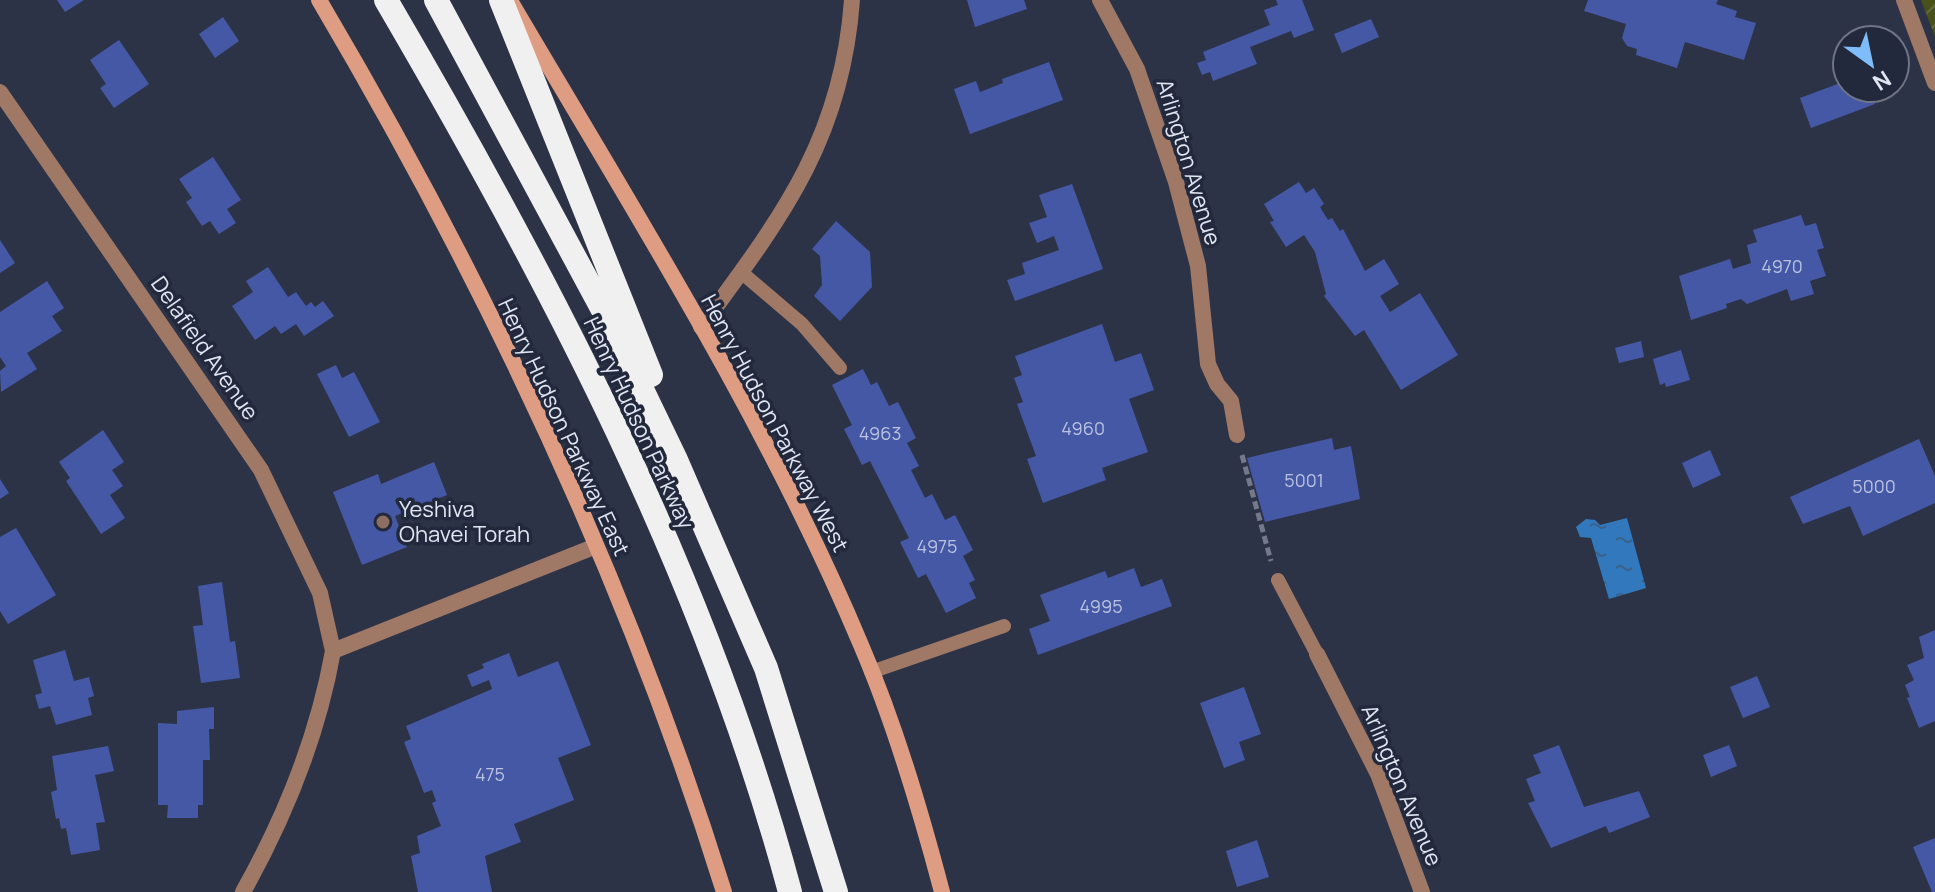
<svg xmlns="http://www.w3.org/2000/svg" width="1935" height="892" font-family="Manrope,sans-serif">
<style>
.garden{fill:url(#garden-furrows)}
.water{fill:url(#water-ripples)}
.building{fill:#4558a6}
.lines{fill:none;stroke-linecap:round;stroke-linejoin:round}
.path{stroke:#747a8b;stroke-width:5;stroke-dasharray:8 4;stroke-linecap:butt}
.service{stroke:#a07866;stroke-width:14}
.minor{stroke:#a07866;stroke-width:16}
.secondary{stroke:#de9d82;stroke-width:16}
.motorway{stroke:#f0f0f0;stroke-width:24}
.education-dot{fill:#8d6e63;stroke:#23293c;stroke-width:3}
.labels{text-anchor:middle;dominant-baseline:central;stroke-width:7;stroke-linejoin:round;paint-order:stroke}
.number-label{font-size:18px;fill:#bac2e0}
.street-label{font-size:22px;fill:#e1e6f3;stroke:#23293c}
.poi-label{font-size:22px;fill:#e1e6f3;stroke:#23293c;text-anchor:start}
</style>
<defs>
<pattern id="garden-furrows" width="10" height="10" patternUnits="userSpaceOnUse" patternTransform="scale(2)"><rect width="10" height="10" fill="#48511a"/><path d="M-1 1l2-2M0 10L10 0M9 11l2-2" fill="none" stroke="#626a3c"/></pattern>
<pattern id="water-ripples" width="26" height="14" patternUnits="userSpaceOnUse" patternTransform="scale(2)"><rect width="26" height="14" fill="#3278bc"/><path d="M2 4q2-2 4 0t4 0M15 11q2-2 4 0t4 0" fill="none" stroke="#3a6188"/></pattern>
</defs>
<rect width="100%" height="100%" fill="#2d3346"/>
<!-- garden -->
<path class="garden" d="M1921,0H1935V37Z"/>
<!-- water -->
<path class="water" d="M1627,518L1646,588L1609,599L1591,538L1580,537L1576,527L1586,519L1595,520L1600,525Z"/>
<!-- building -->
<path class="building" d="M57,0H84L65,12Z
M967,0H1024L1027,9L975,27Z
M1276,0H1302L1314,30L1294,38L1291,31L1250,47L1257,64L1213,81L1210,72L1202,75L1197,63L1206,60L1203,52L1270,25L1264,10L1278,5Z
M1588,0H1718L1716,4L1737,11L1735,17L1756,23L1744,60L1685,42L1677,68L1636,55L1637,49L1627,46L1622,38L1626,24L1584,11Z
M223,17L239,41L215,58L199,34Z
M1371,19L1379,37L1342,53L1334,34Z
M119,40L149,84L114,108L100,88L106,84L90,60Z
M1049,62L1063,100L970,134L954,89L976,81L980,92L1003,83L1002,79Z
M1847,73V88H1869L1875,104L1811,128L1800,98L1843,82L1841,76Z
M213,157L241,200L227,209L236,223L219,234L210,221L202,226L186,202L192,198L179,179Z
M1299,182L1306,193L1314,188L1324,204L1320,207L1328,220L1332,218L1340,231L1343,229L1365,271L1384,259L1399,284L1380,296L1390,312L1420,293L1458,355L1401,390L1364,330L1355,336L1324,296L1326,294L1315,252L1304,235L1286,247L1270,222L1274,221L1264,204Z
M1072,184L1103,269L1015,301L1007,280L1025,274L1022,263L1059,250L1054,236L1037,243L1029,223L1047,217L1039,195Z
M1801,215L1805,226L1816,223L1824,248L1817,250L1826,276L1810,281L1814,294L1791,301L1787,289L1747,304L1741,299L1726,304L1727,308L1691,320L1679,276L1730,259L1733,269L1751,263L1747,245L1757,242L1753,230Z
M836,221L870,252L872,287L840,321L814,296L822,285L820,256L812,249Z
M0,240L15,263L0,273Z
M268,267L288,297L296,292L306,306L311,302L315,307L323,301L334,316L304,336L296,324L281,334L275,326L255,340L232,306L253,292L246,281Z
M47,281L64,308L52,316L62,331L27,353L37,369L1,392L0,371L6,366L0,357V312Z
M1102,324L1115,362L1141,353L1154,390L1129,399L1148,452L1102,468L1106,480L1043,503L1027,459L1036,456L1017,404L1023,402L1014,378L1022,375L1015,356Z
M1641,341L1644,357L1619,363L1615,348Z
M1681,350L1690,380L1666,387L1665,383L1660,385L1653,359Z
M336,365L342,378L354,372L380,422L349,437L317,374Z
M863,369L871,385L877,382L889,406L898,402L916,438L907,443L919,466L911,470L925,498L932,494L945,520L955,515L973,550L963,556L975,580L969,583L976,598L946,613L926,574L918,578L900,542L909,538L870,461L862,465L844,429L852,425L832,385Z
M103,430L124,462L112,470L123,486L110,495L125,518L101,534L66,481L70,478L59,462Z
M1332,438L1334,450L1351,446L1360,499L1265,522L1247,458Z
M1919,439L1935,476V503L1863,536L1850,506L1803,524L1790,497Z
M1710,450L1721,475L1693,488L1682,463Z
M434,462L447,495L395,516L407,547L362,565L333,492L378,474L381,484Z
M0,479L9,493L0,499Z
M16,528L56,595L8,624L0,611V537Z
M1134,568L1141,587L1162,579L1172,606L1038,655L1029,629L1050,621L1040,595L1105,571L1108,578Z
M222,582L230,642L235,641L240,678L201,683L193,626L203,625L198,586Z
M1935,630V721L1919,728L1907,698L1910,697L1905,685L1914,680L1907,665L1924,658L1919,637Z
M65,650L74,681L89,677L94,696L88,698L92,715L56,725L50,706L39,709L35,695L42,693L33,660Z
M509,653L518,677L558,661L591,745L558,758L574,800L514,824L521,842L485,856L492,892H418L411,856L420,853L417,836L441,826L432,803L436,801L432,790L424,793L404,742L411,739L406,726L492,689L489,680L472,687L467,675L484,668L482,664Z
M1757,676L1770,707L1743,718L1730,687Z
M1244,687L1261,734L1239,742L1245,760L1224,768L1200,703Z
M214,707V729H209L210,760H203V805H198V818H167L168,805H158V723L177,724V711Z
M1559,745L1584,807L1639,791L1650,817L1609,833L1606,826L1551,848L1528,803L1535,801L1526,779L1541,773L1533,755Z
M1729,745L1737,766L1711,777L1703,755Z
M108,746L114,771L95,775L105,822L96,823L100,850L71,855L66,828L61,829L59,818L56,819L51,792L57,790L52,756Z
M1935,838V892H1932L1913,847Z
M1257,840L1269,877L1237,887L1226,851Z"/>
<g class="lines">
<!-- path -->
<path class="path" d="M1242,455L1271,561"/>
<!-- service -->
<path class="service" d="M741,272L802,324L840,368
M1278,580L1317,654
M871,672L1004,626"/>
<!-- minor -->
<path class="minor" d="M1100,0L1137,69L1176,182L1198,266L1208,364L1217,384L1231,401L1237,435
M1904,0L1935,83
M0,92L261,470L320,593L333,651
M701,327C781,218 842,140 852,0
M1317,654L1378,774L1422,892
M243,892C285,817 318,735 333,651L596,546"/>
<!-- secondary -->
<path class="secondary" d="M319,0C485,281 627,580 724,892
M512,4C635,213 767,421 861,645C895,724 920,809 942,892"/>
<!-- motorway -->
<path class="motorway" d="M386,0C551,282 705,575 790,892
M436,0L610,323L676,460L766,668L836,892
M501,0L651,375"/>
</g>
<!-- markers -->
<circle class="education-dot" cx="383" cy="522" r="8"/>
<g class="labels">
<!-- number labels -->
<g class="number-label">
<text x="1782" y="266">4970</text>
<text x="1083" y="428">4960</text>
<text x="880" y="433">4963</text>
<text x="1304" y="480">5001</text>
<text x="1874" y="486">5000</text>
<text x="937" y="546">4975</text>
<text x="1101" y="606">4995</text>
<text x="490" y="774">475</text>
</g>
<!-- street labels -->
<g class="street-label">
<text transform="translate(1189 162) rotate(73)">Arlington Avenue</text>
<text transform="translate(205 348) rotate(55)">Delafield Avenue</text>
<text transform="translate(639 423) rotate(65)">Henry Hudson Parkway</text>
<text transform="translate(775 423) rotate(62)">Henry Hudson Parkway West</text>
<text transform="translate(564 427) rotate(65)">Henry Hudson Parkway East</text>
<text transform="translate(1402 785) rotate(67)">Arlington Avenue</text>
</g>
<!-- poi labels -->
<g class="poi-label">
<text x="399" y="509">Yeshiva<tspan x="399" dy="25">Ohavei Torah</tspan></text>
</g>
</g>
<!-- north arrow -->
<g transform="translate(1871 64) rotate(147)"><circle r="38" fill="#23293c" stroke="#6f7585" stroke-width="2"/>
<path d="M0-6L14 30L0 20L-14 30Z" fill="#7ebdf9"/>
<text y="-12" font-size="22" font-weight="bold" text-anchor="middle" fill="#e1e6f3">N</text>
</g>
</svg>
